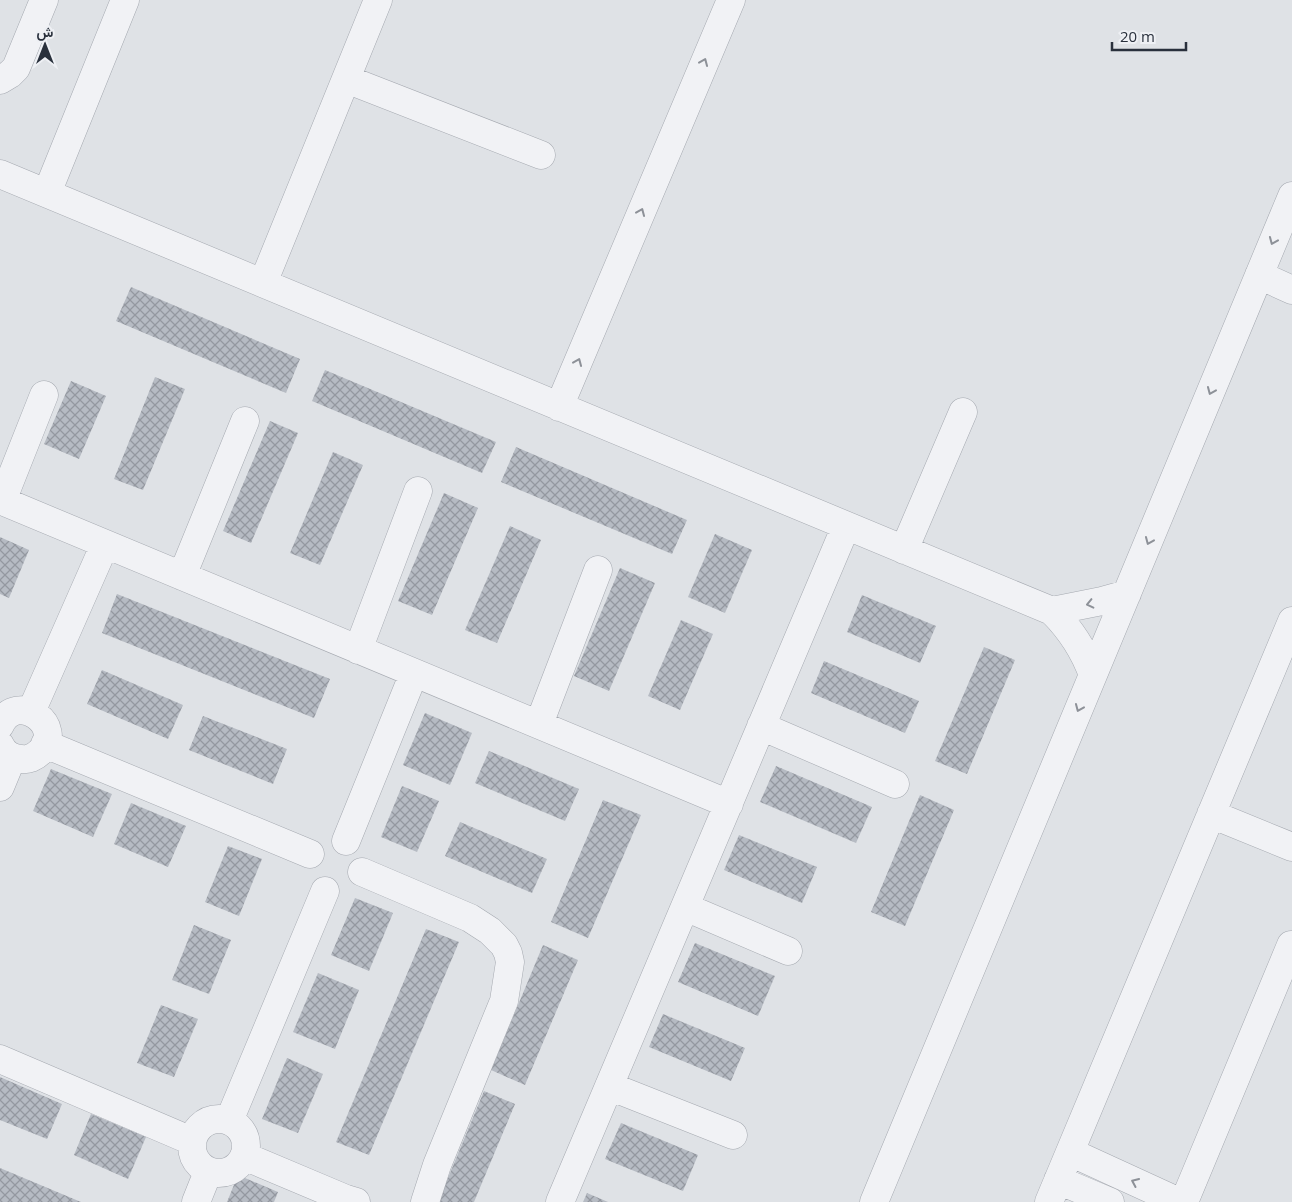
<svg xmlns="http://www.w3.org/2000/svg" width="1292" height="1202" font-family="'Open Sans',Vazirmatn,sans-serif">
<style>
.building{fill:url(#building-cross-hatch)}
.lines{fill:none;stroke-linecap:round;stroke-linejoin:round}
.minor-casing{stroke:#a5a9b0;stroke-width:29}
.minor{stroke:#f1f2f5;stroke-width:28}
.oneway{stroke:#8d9198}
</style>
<defs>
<pattern id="building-cross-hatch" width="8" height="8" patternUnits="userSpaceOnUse" patternTransform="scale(1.25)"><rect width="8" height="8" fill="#b6bbc3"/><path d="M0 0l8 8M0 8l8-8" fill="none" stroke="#9498a0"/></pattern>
</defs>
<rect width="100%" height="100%" fill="#dfe2e6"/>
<!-- building -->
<path class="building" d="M131,287L300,359L286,393L116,321Z
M325,370L496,442L482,473L312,401Z
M155,377L185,389L143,490L114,479Z
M71,381L106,396L79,459L44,444Z
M270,421L298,433L251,543L223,531Z
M516,447L687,520L672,554L501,482Z
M333,452L363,465L320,565L290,553Z
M444,493L478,508L432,615L398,601Z
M510,526L541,540L497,643L465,630Z
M715,534L752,550L725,613L688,597Z
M0,537L29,550L9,598L0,594Z
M620,568L655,583L609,691L574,676Z
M117,594L330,679L314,718L102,633Z
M862,595L936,626L920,663L847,632Z
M681,620L713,634L680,710L648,696Z
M984,647L1015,660L967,774L935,761Z
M824,661L919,701L905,733L811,693Z
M102,670L183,705L168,739L87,704Z
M425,713L472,733L450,785L403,765Z
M203,716L287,749L273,784L189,750Z
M489,751L579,789L565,821L475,783Z
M776,766L872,807L856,843L760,802Z
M51,769L112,794L93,837L33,811Z
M402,786L439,801L417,852L381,837Z
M920,795L954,810L905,926L871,912Z
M603,800L641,815L588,938L551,922Z
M131,803L186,826L168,867L114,844Z
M460,822L547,859L532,893L445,856Z
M739,835L817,867L802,903L724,870Z
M228,846L262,859L239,916L205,902Z
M355,898L393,913L369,971L331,955Z
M194,925L231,940L209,994L172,980Z
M426,929L459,942L369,1155L336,1142Z
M695,943L775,976L758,1016L678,982Z
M543,945L578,960L525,1085L491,1070Z
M318,973L359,990L335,1049L293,1032Z
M161,1005L198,1019L174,1077L137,1063Z
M663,1014L745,1048L731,1081L649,1047Z
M287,1058L323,1074L298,1133L262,1119Z
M0,1077L62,1104L47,1139L0,1120Z
M484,1091L515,1104L474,1202H438Z
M91,1114L146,1137L128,1179L74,1155Z
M621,1123L698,1155L683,1191L605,1159Z
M0,1168L81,1202H0Z
M238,1175L278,1192L274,1202H227Z
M587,1193L608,1202H583Z"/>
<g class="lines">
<defs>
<path id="minor" d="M346,79L541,155
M0,80L10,74L16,68L44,0
M0,174L1052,611C1071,630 1084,650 1093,675
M47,193L125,0
M1259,275L1292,290
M263,283L378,0
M559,407L731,0
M0,500L729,804
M2,501L44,395
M904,550L963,412
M182,576L245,421
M1052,611L1102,601L1127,594
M358,650L418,491
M31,712L105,544
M539,724L598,570
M0,725C17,689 67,727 40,752C35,757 28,760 22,759C12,759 4,754 0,745
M761,726L895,784
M45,744L310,854
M0,787L12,758
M1211,814L1292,847
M346,841L414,673
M362,872L470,918L490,931L504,945L508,953L510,962L504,1001L437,1165L425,1202
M685,907L788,951
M0,1059L192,1141
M609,1086L733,1135
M192 1146a27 27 0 1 1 54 0a27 27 0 1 1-54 0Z
M229,1121L325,891
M1070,1152L1179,1202
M244,1156L346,1199L356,1202
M1058,1180L1110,1202
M196,1202L208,1172
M560,1202L846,526
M874,1202L1292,196
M1049,1202L1292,621
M1184,1202L1291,945"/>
</defs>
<!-- minor casing -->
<use href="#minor" class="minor-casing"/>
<!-- minor -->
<use href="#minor" class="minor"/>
</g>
<!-- one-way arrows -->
<defs><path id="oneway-chevron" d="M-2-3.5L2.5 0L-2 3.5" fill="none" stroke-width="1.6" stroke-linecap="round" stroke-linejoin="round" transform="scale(1.25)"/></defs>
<g class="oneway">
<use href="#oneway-chevron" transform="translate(704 62) rotate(-67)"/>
<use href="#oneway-chevron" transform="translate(641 212) rotate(-67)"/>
<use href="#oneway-chevron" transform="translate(1273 241) rotate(113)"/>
<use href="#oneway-chevron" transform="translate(578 362) rotate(-67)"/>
<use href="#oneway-chevron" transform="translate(1211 391) rotate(113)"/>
<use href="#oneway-chevron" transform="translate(1149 541) rotate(113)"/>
<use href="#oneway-chevron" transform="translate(1090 604) rotate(167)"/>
<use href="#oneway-chevron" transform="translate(1079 708) rotate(113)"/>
<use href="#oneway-chevron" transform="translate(1135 1182) rotate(-156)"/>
</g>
<!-- north arrow -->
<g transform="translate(45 45)" stroke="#eef0f4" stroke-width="4" paint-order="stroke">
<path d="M0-4L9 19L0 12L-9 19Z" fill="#29303c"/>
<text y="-8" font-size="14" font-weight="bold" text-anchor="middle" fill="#29303c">ش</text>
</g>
<!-- scale -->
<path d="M1112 42v8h74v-8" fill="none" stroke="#29303c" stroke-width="2.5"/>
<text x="1120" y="42" font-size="15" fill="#29303c" stroke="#eef0f4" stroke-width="4" paint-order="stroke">20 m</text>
</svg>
